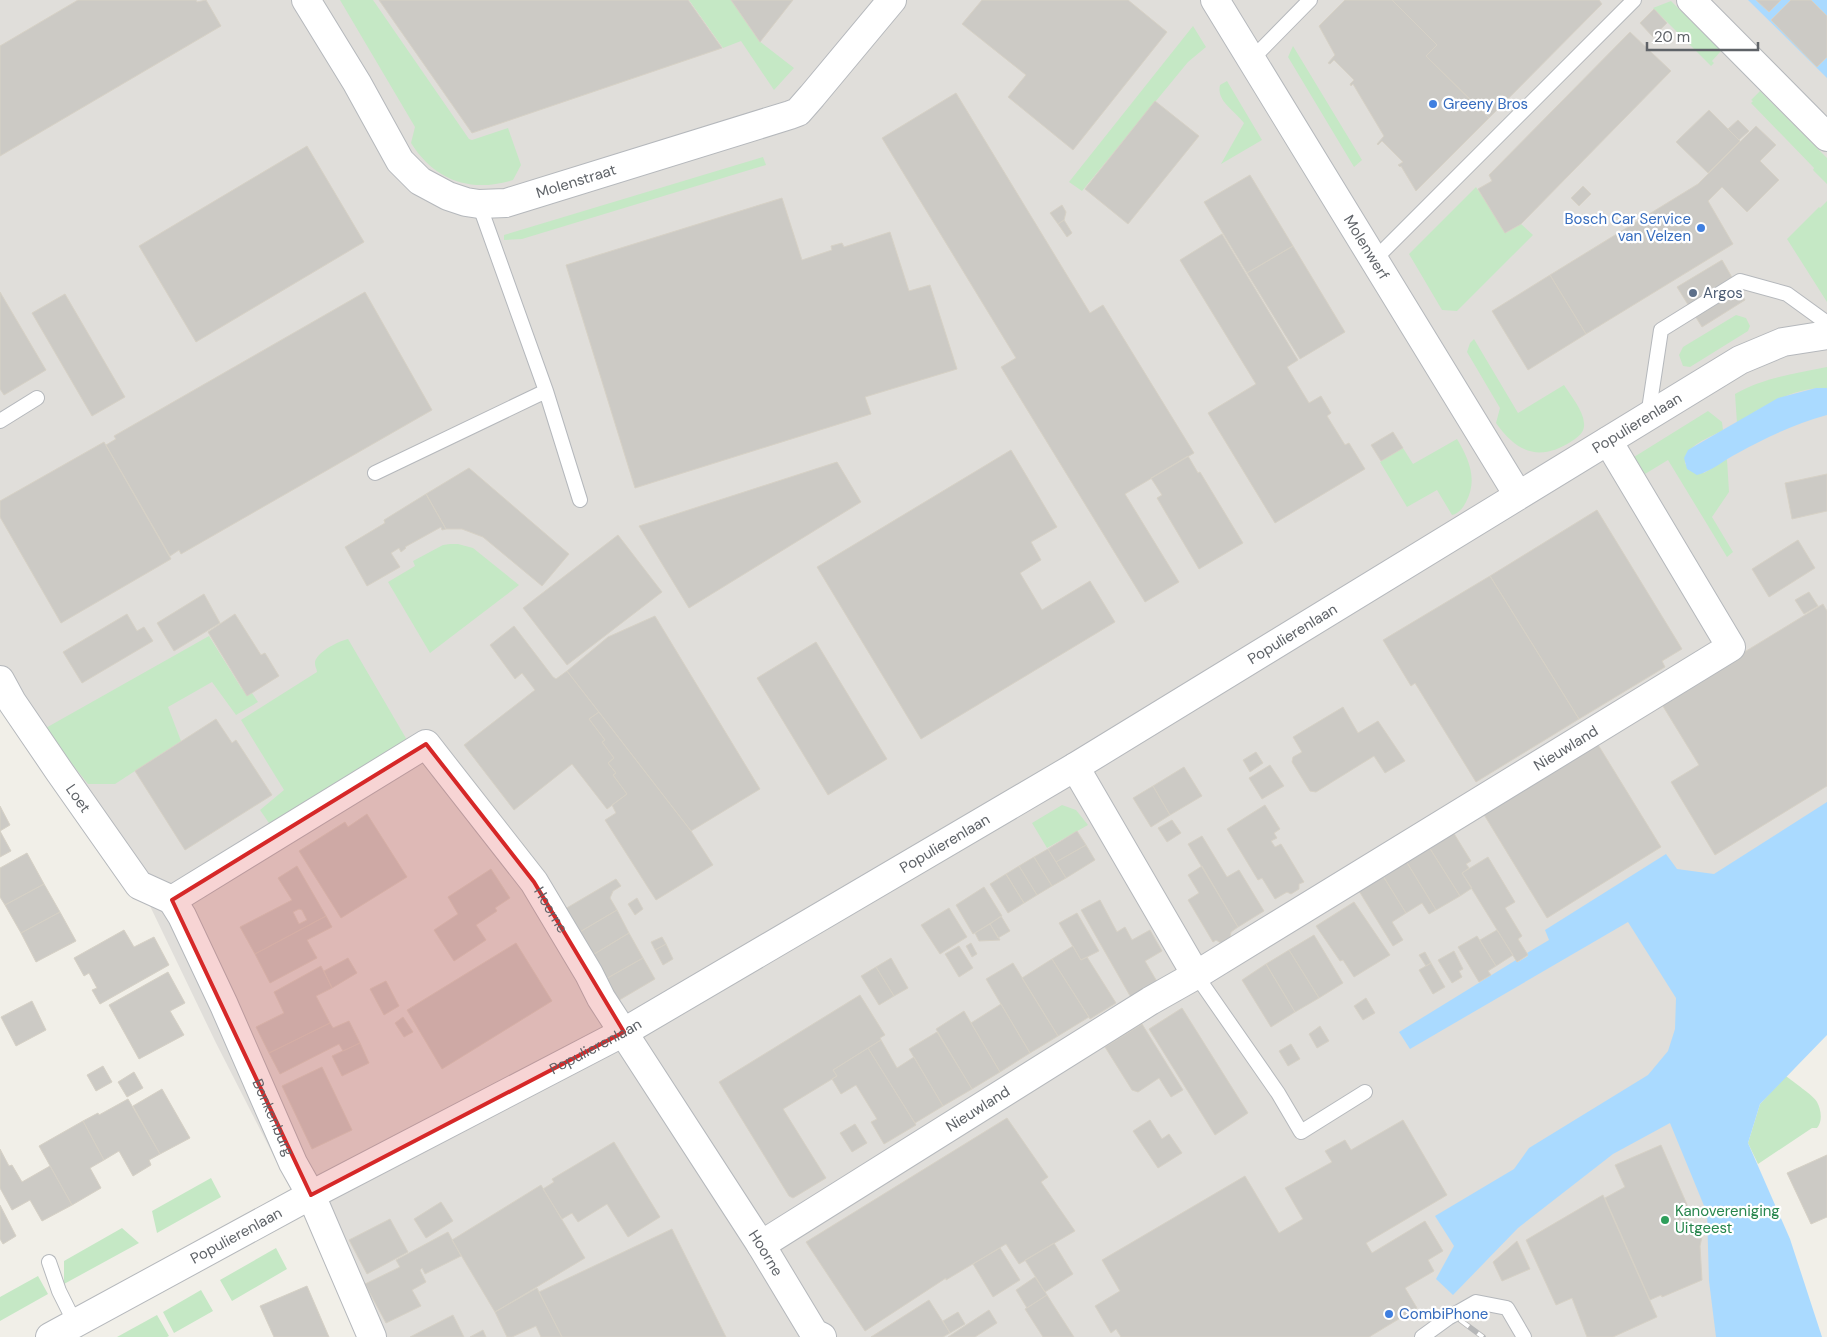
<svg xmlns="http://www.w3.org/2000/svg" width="1827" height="1337" font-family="'DM Sans',sans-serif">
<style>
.industrial{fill:#e0deda}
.green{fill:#c5e8c5}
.water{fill:#aadaff}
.building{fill:#cccac5;stroke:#d6d1c6;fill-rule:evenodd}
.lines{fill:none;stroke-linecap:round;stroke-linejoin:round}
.lane-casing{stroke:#b5b8bc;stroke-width:16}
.street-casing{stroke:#b5b8bc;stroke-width:30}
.lane{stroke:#fff;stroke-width:14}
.street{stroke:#fff;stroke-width:28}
.rail-casing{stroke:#b6b7b8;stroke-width:5.5}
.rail{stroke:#fff;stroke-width:4;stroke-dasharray:11;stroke-linecap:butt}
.marked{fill:#d62828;fill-opacity:0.2;stroke:#d62828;stroke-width:4;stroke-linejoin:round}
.shop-dot{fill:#3f7fe0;stroke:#fff;stroke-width:2}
.service-dot{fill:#5c6f8a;stroke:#fff;stroke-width:2}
.leisure-dot{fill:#2e9e5b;stroke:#fff;stroke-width:2}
.labels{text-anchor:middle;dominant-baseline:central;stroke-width:4.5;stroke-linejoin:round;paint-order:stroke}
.shop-label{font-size:15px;fill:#366cbe;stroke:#fff;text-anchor:start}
.street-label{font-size:15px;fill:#5f6368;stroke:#fff}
.service-label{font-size:15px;fill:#4e5e75;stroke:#fff;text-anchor:start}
.leisure-label{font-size:15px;fill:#27864d;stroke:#fff;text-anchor:start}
</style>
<rect width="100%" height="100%" fill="#f1efe8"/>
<!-- industrial -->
<path class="industrial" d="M0,0H1827V928L1717,1072L1783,1337H366L216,1043L150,906L0,700Z"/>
<!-- green -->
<path class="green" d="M340,0H373L469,139L472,140L508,128L521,165L513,180C471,193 435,181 411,143L415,127Z
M689,0H731L759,41L794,68L774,90L741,41L723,48Z
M1671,1L1721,51L1712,61L1714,63L1711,66L1653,8Z
M1193,26L1206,47L1188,62L1082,191L1069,182Z
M1293,46L1362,160L1354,167L1288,57Z
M1227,81L1262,140L1221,164L1244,123C1235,111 1216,101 1220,85Z
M1760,91L1827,158V184L1813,170L1814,168L1751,103L1753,101L1751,100Z
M763,157L766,165L522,239L504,240V235Z
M1476,187L1506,233L1521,224L1533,235L1457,311L1442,310L1409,254Z
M1827,201V302L1787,239L1819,207L1820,208Z
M1736,315L1746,318L1750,326L1748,331L1690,367L1683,366L1679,355L1683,347Z
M1474,339L1518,413L1564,385C1571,396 1583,410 1584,423C1585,432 1579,436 1572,441C1540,462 1517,453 1496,423L1500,408L1467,352L1470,343Z
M1827,367V388C1793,387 1764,406 1737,423L1735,394C1765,377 1793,374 1827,367Z
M1708,411L1722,422L1723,430C1709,438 1683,446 1685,464L1704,473L1727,459L1729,492L1712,517L1733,552L1727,557L1668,460L1645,474L1634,457Z
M1457,439C1469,459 1478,480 1466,502C1463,508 1458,514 1452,515L1437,490L1407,507L1380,462L1403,448L1413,464Z
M450,544H458L473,548L519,585L430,653L388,582L415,566L413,561L443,545Z
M209,636L242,689L248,687L258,702L236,715L212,682L168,707L181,741L115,784H88L44,729Z
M348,639L407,740L271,826L260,810L284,790L241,720L317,672C317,669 315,667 315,664C314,653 339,641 348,639Z
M1062,805L1076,810L1088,825L1047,848L1032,823Z
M1786,1076C1793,1082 1813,1095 1817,1102C1821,1109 1823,1121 1817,1128H1812L1758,1164L1748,1143L1760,1104Z
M211,1178L221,1197L157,1233L152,1211Z
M122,1228L139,1243L64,1284V1261Z
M276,1248L287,1269L232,1301L220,1280Z
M38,1276L48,1294L0,1321V1297Z
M201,1290L213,1311L174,1333L163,1312Z
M157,1315L169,1336L167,1337H117Z"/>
<!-- water -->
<path class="water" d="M1748,0H1827V78Z
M1816,388H1827V415C1795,424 1767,437 1738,453C1724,460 1712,471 1697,475L1687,469L1684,458L1688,450L1778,398Z
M1827,802V1035L1760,1104L1748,1143L1790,1239L1822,1337H1716L1709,1281L1707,1213L1670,1123L1613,1154L1518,1228L1453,1295L1436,1279L1454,1246L1435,1216L1514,1169L1529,1148L1648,1075L1668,1051L1675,1029L1676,998L1628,922L1410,1049L1399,1032L1516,960L1518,962L1528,956L1527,953L1549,940L1545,930L1666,854L1677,869L1714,874Z"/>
<!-- building -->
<path class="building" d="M78,0H196L197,2L206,0L221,26L0,156V46Z
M379,0H688L722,48L472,133Z
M731,0H793L760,42Z
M982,0H1128L1167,32L1073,150L1008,97L1026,75L962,24Z
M1345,0H1392L1437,45L1426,56L1489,118L1416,191L1401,166L1400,167L1398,165L1403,162L1382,141L1378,145L1377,144L1384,136L1353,84L1351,86L1350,84L1354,80L1334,60L1330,64L1328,63L1335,55L1319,26Z
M1392,0H1599L1602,4L1489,118L1426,56L1437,45Z
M1756,0H1781L1769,12Z
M1791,0H1811L1827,16V57L1817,67L1771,20Z
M1654,9L1667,23L1653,37L1640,23Z
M1630,32L1671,71L1521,224L1505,233L1478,189L1492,181L1489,175Z
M956,93L1090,313L1103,305L1194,453L1125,494L1179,582L1145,602L1001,367L1016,358L882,138Z
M1155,101L1199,136L1128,224L1085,189Z
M1709,110L1740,141L1708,173L1676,142Z
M1738,120L1749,131L1739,140L1728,129Z
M1756,126L1776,145L1760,161L1779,180L1747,212L1722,187L1708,201L1733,244L1586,334L1550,275L1698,184Z
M307,146L364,242L196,342L139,246Z
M1250,175L1293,246L1247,273L1204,202Z
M1583,186L1591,194L1579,206L1571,198Z
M782,198L802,260L832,250L831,246L842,243L844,247L890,232L909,291L930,285L957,369L865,397L871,414L635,488L566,265Z
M1062,205L1066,212L1064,220L1058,224L1050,213Z
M1064,220L1072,233L1067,237L1058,224Z
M1222,234L1298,360L1287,367L1309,403L1321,396L1331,413L1327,416L1345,445L1349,443L1365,469L1275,523L1208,413L1256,384L1180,260Z
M1293,246L1345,332L1300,359L1247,273Z
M1722,260L1745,300L1702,327L1677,287Z
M1550,275L1586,334L1528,370L1492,311Z
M0,292L46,370L4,395L0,389Z
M365,292L432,410L181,554L179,550L170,556L106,445L116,439L114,436Z
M65,294L125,397L92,416L32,313Z
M1393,432L1403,448L1381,461L1371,445Z
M104,442L171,559L61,623L0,517V501Z
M1011,450L1057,527L1031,542L1041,560L1020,573L1042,610L1090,581L1115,622L921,739L817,567Z
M1188,456L1198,473L1200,472L1243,543L1199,569L1157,498L1162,495L1151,478Z
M837,462L861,502L689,608L639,526Z
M469,468L569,554L542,586L483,537L462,529H446L426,494Z
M1827,474V511L1792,519L1785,483Z
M426,494L446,529L442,530L441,527L405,547L406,548L401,552L399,548L391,553L400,567L367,586L345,547L385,523L384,520Z
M1597,510L1682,649L1662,661L1665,667L1579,719L1490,576Z
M618,535L662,592L567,665L523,608Z
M1798,540L1815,568L1769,597L1752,569Z
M1490,576L1579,719L1476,782L1415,683L1411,686L1383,640Z
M1809,592L1818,606L1804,614L1795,600Z
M204,594L220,623L174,651L157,623Z
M1823,604L1827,611V786L1715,855L1671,782L1699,765L1661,703Z
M127,614L137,631L144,627L153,641L82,683L63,652Z
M235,614L261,655L265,653L279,676L247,696L208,632Z
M655,616L760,789L691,831L567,671L608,637Z
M514,626L553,677L556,679L567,671L599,712L589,719L605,740L602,742L614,758L608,763L616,773L613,775L627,794L607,809L572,764L514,810L464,745L535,690L522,673L515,679L490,645Z
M816,642L887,759L828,795L757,678Z
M1343,707L1358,733L1378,721L1405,761L1385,773L1374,756L1316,792L1310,791L1292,762L1293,757L1302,752L1293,737Z
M599,712L691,831L713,865L656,900L605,820L616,813L612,805L627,794L613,775L616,773L608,763L614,758L602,742L605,740L589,719Z
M216,719L232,743L236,740L272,795L185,850L135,771Z
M1597,743L1661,847L1547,918L1483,813Z
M1256,752L1263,763L1250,772L1243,760Z
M1270,765L1284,786L1262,799L1249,778Z
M1184,767L1202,796L1170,815L1153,786Z
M1153,786L1170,815L1151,827L1133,798Z
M1265,805L1280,829L1274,833L1277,838L1271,841L1275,847L1281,844L1304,882L1299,884V889L1291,894L1287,892L1275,899L1262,878L1258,880L1227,829Z
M0,806L10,825L0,831L11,851L0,857Z
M367,814L407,877L341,918L299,851L345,822L348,827Z
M1172,820L1181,833L1167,842L1158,828Z
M1077,831L1086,845L1056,862L1048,849Z
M1453,832L1471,861L1466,864L1469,868L1462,873L1472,888L1460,896L1429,847Z
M1202,836L1227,877L1239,870L1264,911L1238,927L1188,844Z
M1086,845L1095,860L1066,878L1056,862Z
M1429,847L1460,896L1436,910L1406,861Z
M1048,849L1066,878L1052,886L1034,857Z
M27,853L44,884L5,905L0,897V868Z
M1034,857L1052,886L1037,895L1019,866Z
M1488,857L1515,902L1505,908L1522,936L1518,939L1528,955L1517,962L1462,873Z
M1406,861L1436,910L1429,914L1422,903L1406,913L1383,876Z
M297,866L326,916L255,954L240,927L292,900L278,878ZM299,909L302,910L307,920L299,924L293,912Z
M1019,866L1037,895L1024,903L1006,874Z
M1202,866L1238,927L1231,932L1230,937L1221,943L1216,940L1213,942L1188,900L1199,893L1188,875Z
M491,869L510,898L495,908L497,911L476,925L486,940L454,961L434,930L458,914L448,897Z
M1006,874L1024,903L1008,913L990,884Z
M1383,876L1406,913L1392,922L1403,940L1393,946L1359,891Z
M616,879L621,886L613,891L610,898L617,910L578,933L565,909Z
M44,884L60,912L21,933L5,905Z
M984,887L1002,916L973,934L956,905Z
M637,898L643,909L635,915L628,904Z
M1100,900L1117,932L1125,927L1132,940L1150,930L1162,951L1145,961L1159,985L1133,1001L1081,910Z
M1354,902L1390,955L1354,977L1343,960L1340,961L1316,926Z
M949,908L967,937L940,954L921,925Z
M617,910L629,933L591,956L578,933Z
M60,912L76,941L36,962L21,933Z
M1077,913L1099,951L1081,960L1059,923Z
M326,916L332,927L307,940L317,958L270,983L255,954Z
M1001,916L1010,931L998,938L990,924Z
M990,924L1000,940L979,941L975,933Z
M124,930L134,947L154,937L169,965L100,1004L92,990L97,988L89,973L84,976L74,958Z
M1497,930L1513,955L1496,966L1480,940Z
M629,933L643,958L604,980L591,956Z
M1314,935L1343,983L1319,998L1289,950Z
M1477,936L1496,966L1488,971L1491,975L1479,982L1458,947Z
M662,937L666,944L655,950L651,942Z
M516,943L552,1001L442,1069L407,1010Z
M971,943L977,954L972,957L966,946Z
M666,944L673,959L663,965L655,950Z
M959,946L973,968L959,977L945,954Z
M1073,946L1081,960L1087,957L1116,1003L1090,1019L1052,959Z
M1289,950L1319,998L1295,1012L1266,964Z
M1454,951L1463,969L1459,971L1462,977L1452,983L1438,960Z
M1425,952L1431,963L1426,966L1419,955Z
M348,958L357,973L332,988L324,971Z
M643,958L655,979L616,1002L604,980Z
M891,958L908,988L894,996L876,967Z
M1052,959L1089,1017L1058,1036L1022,978Z
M1013,963L1058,1036L1030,1053L986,979Z
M1431,963L1445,987L1433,994L1419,970Z
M1266,964L1295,1012L1271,1027L1242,980Z
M321,966L332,988L316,996L330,1023L269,1053L256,1027L284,1013L274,992Z
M876,967L894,996L879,1005L861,976Z
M168,972L185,1003L170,1011L184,1035L139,1059L109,1005Z
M386,981L399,1006L384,1015L370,989Z
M860,995L885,1035L880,1038L881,1040L833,1070L837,1076L783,1109L826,1178L793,1198L789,1196L719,1082Z
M1366,998L1375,1013L1363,1020L1354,1006Z
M32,1001L46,1030L16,1046L1,1017Z
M1001,1004L1030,1053L1000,1072L971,1023Z
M1182,1008L1248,1113L1215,1135L1149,1029Z
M964,1011L1000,1072L972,1089L936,1029Z
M403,1017L413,1032L404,1037L395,1023Z
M349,1021L360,1043L343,1051L339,1044L280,1074L269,1053L330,1023L333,1028Z
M1142,1024L1183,1090L1171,1097L1159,1078L1138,1092L1132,1090L1105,1047Z
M1320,1026L1329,1041L1317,1048L1309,1034Z
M937,1032L972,1089L943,1106L909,1049Z
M881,1040L897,1068L914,1057L943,1106L915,1123L868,1048Z
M360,1043L369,1063L342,1076L332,1056Z
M1291,1044L1300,1059L1288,1066L1279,1051Z
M868,1048L916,1125L884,1144L871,1122L877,1119L856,1085L841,1094L832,1079L837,1076L833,1070Z
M103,1066L112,1082L96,1091L87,1075Z
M322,1067L352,1130L312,1149L282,1086Z
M134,1072L143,1088L127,1097L118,1082Z
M162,1089L190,1138L160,1154L133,1106Z
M128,1099L160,1154L149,1160L151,1165L133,1176L119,1151L104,1160L83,1121L98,1113L99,1115Z
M1007,1118L1048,1177L1041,1182L1075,1231L1019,1264L1006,1244L946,1280V1278L865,1331L806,1242Z
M1150,1120L1162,1139L1169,1134L1182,1153L1158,1168L1133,1131Z
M1403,1120L1447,1195L1366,1243L1372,1253L1425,1221L1443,1251L1428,1260L1434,1271L1405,1288L1417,1308L1369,1337H1121L1116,1329L1111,1333L1095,1306L1120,1291L1102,1260L1245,1176L1279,1233L1303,1219L1285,1188L1332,1162L1325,1151L1345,1140L1351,1150Z
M83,1121L104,1160L90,1168L101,1188L72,1205L39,1146Z
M855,1124L867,1143L852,1152L840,1133Z
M614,1142L660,1217L628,1237L607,1204L578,1222L572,1213L562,1219L543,1189L554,1182L552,1179Z
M1661,1145L1692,1216L1688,1218L1693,1229L1703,1232L1700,1246L1702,1280L1662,1297L1661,1295L1650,1300L1605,1198L1625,1187L1615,1165Z
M0,1149L9,1166L12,1165L22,1182L50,1166L72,1205L42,1221L30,1200L12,1210L0,1188Z
M1827,1155V1217L1811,1224L1787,1173Z
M541,1185L585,1258L495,1312L452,1240Z
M1603,1195L1657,1317L1613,1337H1587L1572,1298L1556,1305L1526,1240Z
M441,1202L453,1221L426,1238L414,1219Z
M0,1205L16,1236L3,1244L0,1239Z
M390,1219L408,1252L367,1274L349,1240Z
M672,1229L726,1337H562L539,1292Z
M448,1232L461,1256L425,1274L422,1268L420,1270L426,1282L412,1290L421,1306L386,1323L365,1284L400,1267L396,1260Z
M1517,1241L1530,1269L1502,1281L1493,1262Z
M1054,1243L1073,1274L1045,1292L1025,1260Z
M1000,1248L1020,1280L993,1297L973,1264Z
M1035,1277L1047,1295L1027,1308L1016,1290Z
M307,1286L329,1337H274L260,1306Z
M537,1288L562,1337H541L536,1326L512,1337H507L495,1312Z
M1047,1295L1052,1303L1074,1337H1043L1025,1309Z
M929,1300L950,1333L943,1337H871Z
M989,1310L997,1323L975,1337H948Z
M958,1312L965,1324L950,1333L943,1321Z
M453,1315L464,1337H410Z
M483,1330L486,1337H470Z"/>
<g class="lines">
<defs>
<path id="lane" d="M1251,60L1310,0
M479,204L546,391L580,500
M1374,260L1634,0
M1648,416L1661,330L1740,281L1787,294L1827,323
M0,421L37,398
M375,473L546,391
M1196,975L1278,1093L1301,1132L1365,1092
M49,1262L59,1291L75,1323
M1422,1337L1448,1318L1476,1302L1507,1308L1524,1337"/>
<g id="street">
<path id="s1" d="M306,0L357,83L400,161L420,181L448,196L466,202L479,204L506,203L790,115L798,112L812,96L892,0"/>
<path id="s2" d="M1215,0L1518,495"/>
<path d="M1691,0L1827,137"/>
<path id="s3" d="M0,680L12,702L59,771L139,885L172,900"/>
<path d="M1075,767L1196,975"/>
<path id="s4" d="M172,900L426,744L534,882L589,974L601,998L761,1245L814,1333L822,1337"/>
<path id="s5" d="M172,900L182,916L224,1005L293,1163L311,1195L372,1337"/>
<path id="s6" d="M761,1245L1150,1001L1196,975L1731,647L1608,441"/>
<path id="s7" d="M50,1337L311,1195L624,1032L1075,767L1740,360L1783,342L1827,335"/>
</g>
</defs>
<!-- lane casing -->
<use href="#lane" class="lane-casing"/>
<!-- street casing -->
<use href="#street" class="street-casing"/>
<!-- lane -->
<use href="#lane" class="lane"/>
<!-- street -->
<use href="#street" class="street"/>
<defs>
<path id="rail" d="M1460,1320L1483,1337"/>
</defs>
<!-- rail casing -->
<use href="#rail" class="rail-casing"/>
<!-- rail -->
<use href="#rail" class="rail"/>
</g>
<!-- marked area -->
<path class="marked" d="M426,744L534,882L624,1032L311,1195L172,900Z"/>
<!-- markers -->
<g class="shop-dot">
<circle cx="1433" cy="104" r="5"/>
<circle cx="1701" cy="228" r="5"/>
<circle cx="1389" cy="1314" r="5"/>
</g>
<circle class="service-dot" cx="1693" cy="293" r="5"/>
<circle class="leisure-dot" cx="1665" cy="1220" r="5"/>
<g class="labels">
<!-- shop labels -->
<g class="shop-label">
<text x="1443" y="104">Greeny Bros</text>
<text x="1691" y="219" text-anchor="end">Bosch Car Service<tspan x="1691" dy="17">van Velzen</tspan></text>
<text x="1399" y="1314">CombiPhone</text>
</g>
<!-- street labels -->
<g class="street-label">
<text stroke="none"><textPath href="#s1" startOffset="379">Molenstraat</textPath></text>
<text stroke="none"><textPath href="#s2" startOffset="290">Molenwerf</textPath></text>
<text stroke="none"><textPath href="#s7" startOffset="1832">Populierenlaan</textPath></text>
<text stroke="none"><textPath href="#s7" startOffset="1428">Populierenlaan</textPath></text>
<text stroke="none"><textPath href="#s6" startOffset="946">Nieuwland</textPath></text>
<text stroke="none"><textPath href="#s3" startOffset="142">Loet</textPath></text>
<text stroke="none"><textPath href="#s7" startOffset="1022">Populierenlaan</textPath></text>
<text stroke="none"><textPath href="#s4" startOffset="506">Hoorne</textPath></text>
<text stroke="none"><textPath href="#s7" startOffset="618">Populierenlaan</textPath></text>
<text stroke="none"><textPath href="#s6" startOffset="256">Nieuwland</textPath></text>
<text stroke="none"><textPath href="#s5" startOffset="240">Bonkenburg</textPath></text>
<text stroke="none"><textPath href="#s7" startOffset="212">Populierenlaan</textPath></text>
<text stroke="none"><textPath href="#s4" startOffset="911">Hoorne</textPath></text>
</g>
<!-- service labels -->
<g class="service-label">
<text x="1703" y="293">Argos</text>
</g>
<!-- leisure labels -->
<g class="leisure-label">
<text x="1675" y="1211">Kanovereniging<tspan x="1675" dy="17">Uitgeest</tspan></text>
</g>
</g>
<!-- scale -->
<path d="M1647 42v8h111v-8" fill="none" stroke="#5f6368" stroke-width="2.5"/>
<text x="1654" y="42" font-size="15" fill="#5f6368" stroke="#ffffff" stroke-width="4" paint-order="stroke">20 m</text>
</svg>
